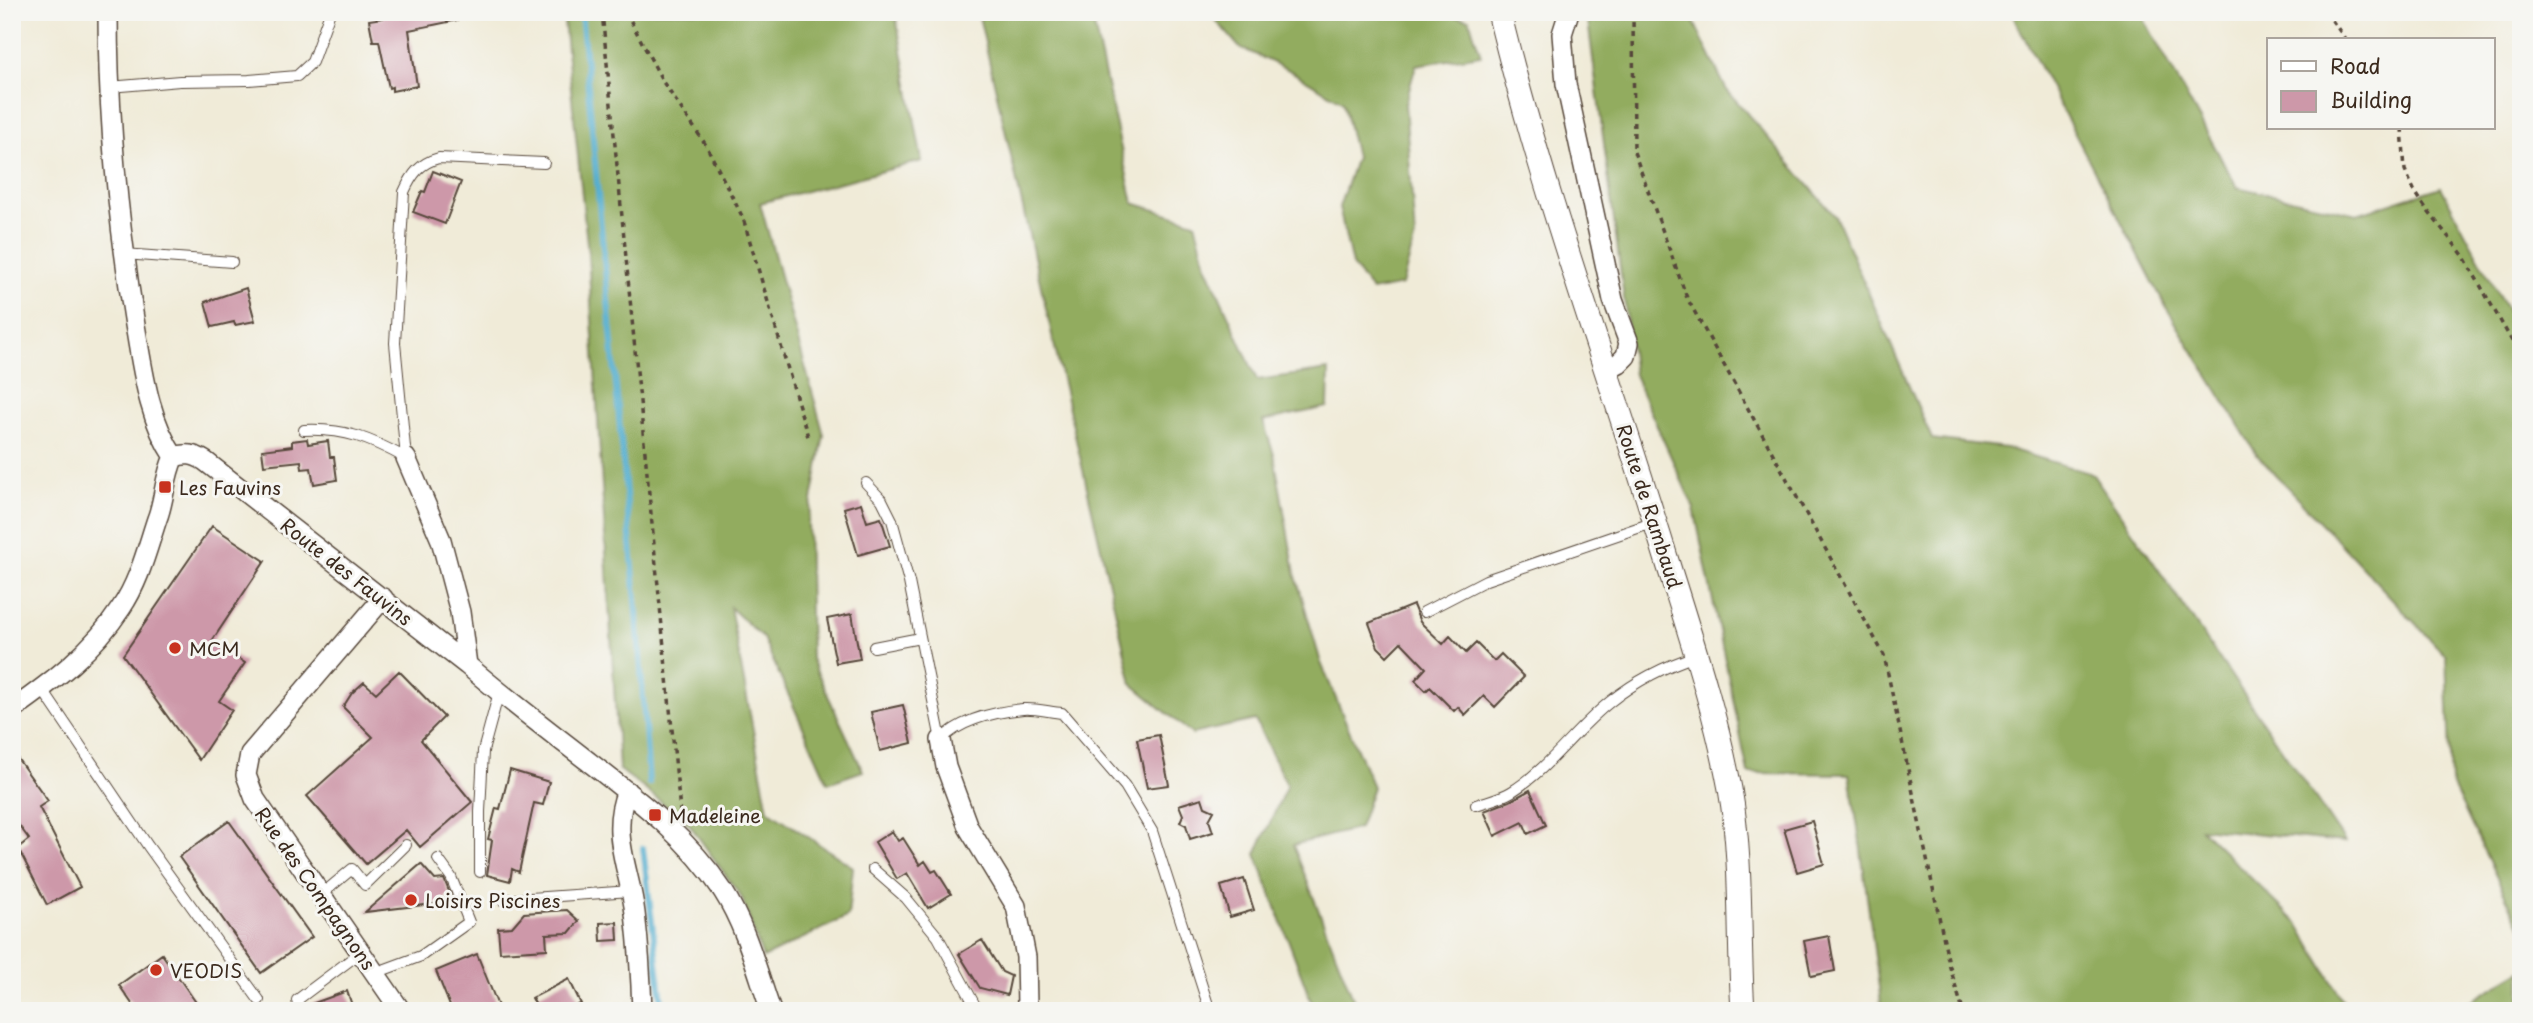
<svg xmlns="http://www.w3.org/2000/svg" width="2533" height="1023" font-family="'Playpen Sans',sans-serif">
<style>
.forest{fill:#92ac5f;stroke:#666b3e;stroke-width:2}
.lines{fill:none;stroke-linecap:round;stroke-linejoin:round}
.stream{stroke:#4facce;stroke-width:6}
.building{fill:#cd98a9}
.service-casing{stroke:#56473a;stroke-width:12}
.minor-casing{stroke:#56473a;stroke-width:22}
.tertiary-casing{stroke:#56473a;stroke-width:25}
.path{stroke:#56473a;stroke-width:3.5;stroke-dasharray:5 5;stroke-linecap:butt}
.service{stroke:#fff;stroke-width:10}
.minor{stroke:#fff;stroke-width:19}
.tertiary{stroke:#fff;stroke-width:23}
.poi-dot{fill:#c8321e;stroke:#f6f6f2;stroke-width:2.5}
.labels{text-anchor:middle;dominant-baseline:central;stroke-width:6;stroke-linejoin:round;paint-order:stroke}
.poi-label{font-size:19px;fill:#3b2a1e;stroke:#f6f6f2;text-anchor:start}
.street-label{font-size:19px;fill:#3b2a1e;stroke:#f6f6f2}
</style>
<rect width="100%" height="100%" fill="#f6f6f2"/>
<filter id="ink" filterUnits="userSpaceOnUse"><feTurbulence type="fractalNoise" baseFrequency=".0143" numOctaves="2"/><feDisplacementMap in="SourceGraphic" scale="14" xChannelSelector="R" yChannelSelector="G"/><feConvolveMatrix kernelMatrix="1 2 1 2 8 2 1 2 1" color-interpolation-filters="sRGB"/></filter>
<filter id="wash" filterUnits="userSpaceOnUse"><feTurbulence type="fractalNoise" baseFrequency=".00686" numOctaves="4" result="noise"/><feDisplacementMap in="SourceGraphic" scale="28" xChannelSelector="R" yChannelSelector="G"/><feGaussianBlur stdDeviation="1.57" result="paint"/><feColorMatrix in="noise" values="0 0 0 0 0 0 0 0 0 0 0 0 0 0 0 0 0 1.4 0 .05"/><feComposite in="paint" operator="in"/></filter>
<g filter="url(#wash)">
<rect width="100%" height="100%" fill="#f0ebd8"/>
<!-- forest -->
<path class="forest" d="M563,12H895L922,161L760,203L824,435L808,522L811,659L863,771L828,783L763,638L730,607L768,810L853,867L848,916L763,958L742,898L689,824L619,769L588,253Z
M978,12H1091L1133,203L1195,222L1206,265L1257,380L1329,370L1328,407L1263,421L1274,455L1295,573L1321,663L1373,787L1359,828L1293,845L1358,1011H1315L1256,854L1287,785L1255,720L1192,734L1132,684Z
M1209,12H1432L1469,19L1481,55L1416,65L1405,104L1415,237L1402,285L1372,291L1352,265L1339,207L1356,157L1343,102L1287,69L1239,47Z
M1689,12L1726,89L1835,216L1932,439L2006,448L2093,474L2345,842L2200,828L2299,925L2349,1011H1882L1859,835L1849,774L1748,773L1694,508L1634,375L1587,13Z
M2011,12H2140L2237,187L2357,214L2441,187L2521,337V928L2451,782L2446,656L2257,455L2166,307Z
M2521,971V1011H2466L2464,1005Z"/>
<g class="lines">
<!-- stream -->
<path class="stream" d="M581,12L636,600L649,783
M643,848L663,1011"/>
</g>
<g id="blocks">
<!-- building -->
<path class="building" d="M382,12H457L458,20L409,30L417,86L392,91V87L389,88L379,41H373L369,20L383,18Z
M433,171L461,182L445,224L413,212L422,191L425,192Z
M246,288L255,321L235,325L234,322L212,327L205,302Z
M307,439L308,444L328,441L330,457H334L337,480L314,484L311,468L302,469L301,461L264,465L262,450L292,446V441Z
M861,503L867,522L881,518L890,546L858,555L844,508Z
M212,526L265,561L212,641L245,663L219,701L232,710L199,760L123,655Z
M1413,605L1420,622L1443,644L1450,636L1466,653L1476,643L1494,661L1501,654L1524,677L1495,707L1484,696L1465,715L1458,707L1454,711L1430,687L1426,691L1415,680L1426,668L1401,642L1387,656L1378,647L1369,623Z
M852,614L860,659L836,663L827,619Z
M399,671L444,717L421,740L472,802L420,847L406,830L366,864L307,796L373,737L343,707L352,693L364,682L376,693Z
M903,705L912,743L880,751L871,712Z
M1159,735L1169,785L1147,788L1137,739Z
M12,751L48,801L39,807L80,887L47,905L18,848L29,839L12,816Z
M510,770L549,782L543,805L534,803L519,872L512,869L510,881L487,875L492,840L488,839L496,808L500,809Z
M1530,790L1546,825L1528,834L1523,822L1495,836L1484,811L1510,801Z
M1202,798L1205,807L1214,811L1209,820L1213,832L1190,839L1186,825L1180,822L1183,815L1179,805Z
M229,821L312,937L261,973L179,857Z
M1812,821L1824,864L1797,872L1784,829Z
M892,831L898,841L903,838L920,865L925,861L932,872L936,870L951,894L928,908L907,873L897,879L875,842Z
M421,864L435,880L444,879L450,894L440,903L365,912Z
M1244,879L1254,910L1230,917L1221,886Z
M567,910L579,921L569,933L546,934L547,949L500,952L498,928L512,927L524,913Z
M617,922L618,940L601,941L600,923Z
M1829,936L1835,971L1811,976L1804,941Z
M982,940L1002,972L1011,976L1007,995L980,988L959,954Z
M162,954L202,1011H137L119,985Z
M477,954L500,1011H452L436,971Z
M569,979L581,1004L578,1005L580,1011H539L532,998Z
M347,991L354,1011H306V1006Z"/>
</g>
</g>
<g filter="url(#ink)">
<use href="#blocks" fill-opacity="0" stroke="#56473a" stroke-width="2"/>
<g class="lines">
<defs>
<path id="service" d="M109,87L180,81L249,80L297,76L312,62L330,12
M124,254L232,262
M304,430C345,428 371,439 406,458
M406,458L395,343L404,192C412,174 420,163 439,158L544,163
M866,483L882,500L892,520L909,582L941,740
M1424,612L1486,580L1655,522
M874,647L920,638
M42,689L148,846L259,1000
M941,740C961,719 994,712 1023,709C1035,708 1050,712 1062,713L1125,786L1152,831L1210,1011
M1476,805C1487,801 1501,798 1511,792C1550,768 1575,729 1611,701C1636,681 1665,666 1696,656
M873,869L906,898L938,937L978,1011
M480,872V812L483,751L499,692
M322,894L352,869L365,885L406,845
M502,900L631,891
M375,973L421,956L469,922L451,877L438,859
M299,1011L297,1000L361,952"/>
<path id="minor" d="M108,12C108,117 118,222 135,325C143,370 148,418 174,457
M1569,12L1562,34L1566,84L1613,300L1629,343L1626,356L1619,363L1606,370
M174,457C186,453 194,454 205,461L467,665C508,700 550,732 593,765C641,802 689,839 723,891C746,927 757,971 771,1011
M406,458L441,540L460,612L467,665
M383,598L250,754L246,775L255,799L401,1011
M12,710C53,681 93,651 121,608C139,582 147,549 157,519C165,499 164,477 174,457
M941,740L946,767L968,827L1016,906L1026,957L1027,1006L1025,1011
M627,791C609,834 630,870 635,913C639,946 641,978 642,1011"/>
<path id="tertiary" d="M1499,12C1544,199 1612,380 1668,564C1691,638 1716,713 1730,789C1743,862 1738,937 1743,1011"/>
</defs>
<!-- service casing -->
<use href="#service" class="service-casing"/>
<!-- minor casing -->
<use href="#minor" class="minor-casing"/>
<!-- tertiary casing -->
<use href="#tertiary" class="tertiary-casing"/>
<!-- path -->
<path class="path" d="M602,12L680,811
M626,12L663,82L706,145L743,218L809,440
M1633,12L1634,152L1687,298L1884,655L1949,964L1963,1011
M2326,12L2346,40
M2402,128L2405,170L2414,190L2427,210L2463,255L2521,357"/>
<!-- service -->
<use href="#service" class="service"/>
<!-- minor -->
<use href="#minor" class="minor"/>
<!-- tertiary -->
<use href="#tertiary" class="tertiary"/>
</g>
</g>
<!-- markers -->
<g class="poi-dot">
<rect x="158" y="480" width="14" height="14" rx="3.5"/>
<circle cx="175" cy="648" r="7"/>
<rect x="648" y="808" width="14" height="14" rx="3.5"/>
<circle cx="411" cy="900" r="7"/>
<circle cx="156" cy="970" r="7"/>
</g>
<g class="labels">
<!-- poi labels -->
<g class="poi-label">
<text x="179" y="487">Les Fauvins</text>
<text x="189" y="648">MCM</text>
<text x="669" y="815">Madeleine</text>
<text x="425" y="900">Loisirs Piscines</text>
<text x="170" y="970">VEODIS</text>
</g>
<!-- street labels -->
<g class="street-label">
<text transform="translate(1650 506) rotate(72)">Route de Rambaud</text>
<text transform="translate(347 571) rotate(38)">Route des Fauvins</text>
<text transform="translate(316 888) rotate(55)">Rue des Compagnons</text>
</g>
</g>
<!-- margin -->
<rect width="2533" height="1023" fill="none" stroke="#f6f6f2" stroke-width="42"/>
<!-- legend -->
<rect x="2267" y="38" width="228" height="91" fill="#f6f6f2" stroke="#aba49d" stroke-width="2"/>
<rect x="2281" y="61" width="35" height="10" fill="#ffffff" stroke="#aba49d" stroke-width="2"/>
<text x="2330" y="74" font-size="21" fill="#3b2a1e">Road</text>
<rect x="2281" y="91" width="35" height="21" fill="#cd98a9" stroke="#aba49d" stroke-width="2"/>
<text x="2330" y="108" font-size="21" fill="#3b2a1e">Building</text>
</svg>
